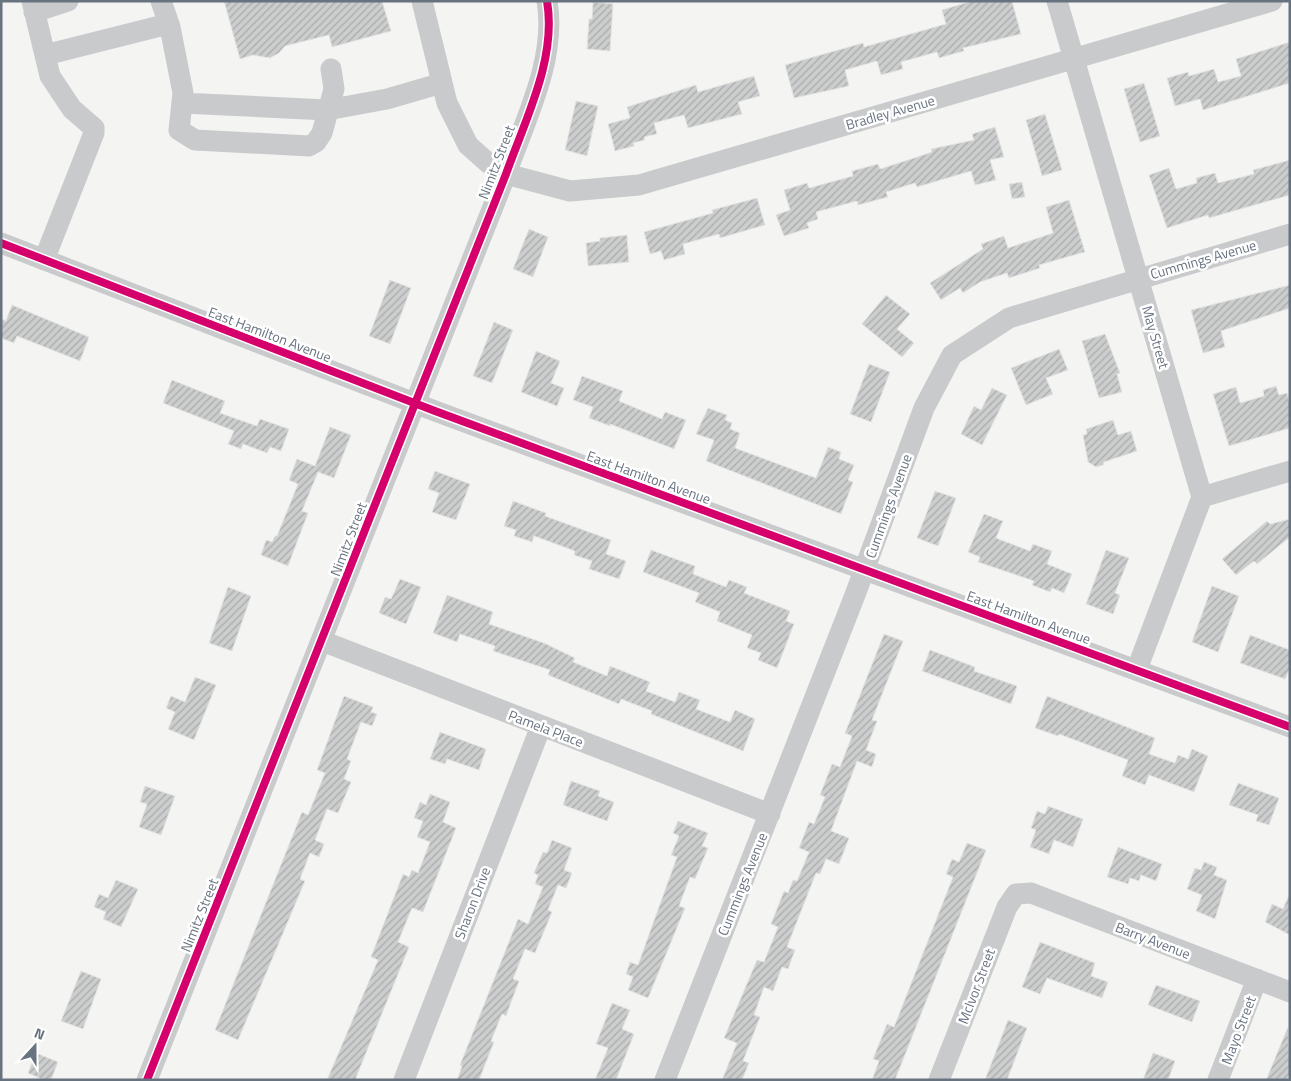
<svg xmlns="http://www.w3.org/2000/svg" width="1291" height="1081" font-family="'Titillium Web',sans-serif">
<style>
.building{fill:url(#building-hatch);stroke:#e4e4e3}
.lines{fill:none;stroke-linecap:round;stroke-linejoin:round}
.minor{stroke:#c9cacb;stroke-width:21}
.cycleway-casing{stroke:#fff;stroke-width:11}
.cycleway{stroke:#d6006c;stroke-width:8}
.labels{text-anchor:middle;dominant-baseline:central;stroke-width:5;stroke-linejoin:round;paint-order:stroke}
.street-label{font-size:14px;fill:#687380;stroke:#fff}
</style>
<defs>
<pattern id="building-hatch" width="6" height="6" patternUnits="userSpaceOnUse" patternTransform="scale(1.25)"><rect width="6" height="6" fill="#cccdcd"/><path d="M-1 1l2-2M0 6l6-6M5 7l2-2" fill="none" stroke="#a9abac"/></pattern>
</defs>
<rect width="100%" height="100%" fill="#f4f4f3"/>
<!-- building -->
<path class="building" d="M224,1H382L391,31L332,47L329,35L285,46L279,53L270,58L253,55L240,59Z
M972,1H1012L1021,34L963,48L964,51L939,58L937,52L901,62L903,69L881,75L877,61L845,70L849,86L794,98L785,65L863,43L864,47L946,24L942,10Z
M593,2L613,4L610,51L587,49L589,19H592Z
M1290,42V83L1203,110L1200,99L1175,106L1167,78L1188,72L1189,76L1214,69L1218,82L1241,76L1236,59Z
M754,76L760,96L738,102L742,114L688,128L684,115L654,123L657,134L644,137L645,140L633,143L634,146L615,151L608,124L630,118L627,107L696,85L698,92Z
M1144,83L1160,136L1140,142L1124,89Z
M576,101L598,106L587,156L565,150Z
M1045,114L1062,170L1042,176L1026,120Z
M995,127L1004,157L990,160L996,180L975,185L971,171L917,187L915,183L886,192L888,197L858,205L857,201L816,212L818,219L807,223L809,228L784,236L776,215L790,210L784,190L807,183L809,188L853,176L852,171L878,164L880,169L908,160L932,152L931,149L974,140L972,134Z
M1290,160V195L1209,218L1208,215L1167,228L1149,175L1169,168L1176,189L1197,183L1196,178L1215,173L1218,183L1254,174L1253,170Z
M1022,182L1025,197L1012,199L1009,184Z
M757,198L765,225L720,238L719,234L683,244L685,254L664,260L661,251L650,254L644,232L713,213L712,210Z
M1069,200L1085,252L1039,265L1040,268L1009,278L1007,273L980,282L963,293L960,288L941,300L930,283L983,249L981,244L1004,236L1008,248L1053,233L1046,207Z
M529,229L548,237L533,277L513,269Z
M627,235L629,262L588,266L586,243L600,241V238Z
M390,280L411,288L390,344L369,336Z
M1290,285V308L1221,331L1225,347L1203,353L1191,310Z
M886,295L910,314L897,329L914,343L902,357L862,324Z
M12,305L89,337L80,361L17,336L14,343L1,338V319L6,321Z
M494,322L513,330L492,383L473,376Z
M1105,334L1120,373L1117,374L1122,392L1099,398L1082,341Z
M1059,349L1068,370L1046,378L1053,394L1026,405L1011,368Z
M536,351L560,361L551,383L564,388L557,406L521,392Z
M869,364L890,372L871,422L850,414Z
M582,376L623,391L619,401L662,419L665,412L686,420L674,449L610,424V426L589,418L593,407L573,400Z
M172,380L225,401L220,413L257,426L260,419L289,429L281,451L270,447L267,453L243,444L241,449L228,444L234,431L163,403Z
M1276,386L1279,395L1287,393L1290,404V428L1229,446L1213,394L1236,387L1240,403L1264,396L1263,390Z
M992,388L1007,395L982,445L961,434L974,406L981,410Z
M708,408L727,415L725,420L732,423L730,429L740,433L735,448L816,478L828,447L841,452L839,459L854,465L848,480L853,482L841,514L706,461L714,440L696,434Z
M1113,420L1118,435L1131,431L1137,451L1104,462L1103,465L1096,467L1088,462L1083,435L1087,434L1086,429Z
M330,427L351,435L334,478L318,472L302,511L308,513L288,566L261,555L266,540L272,542L275,536H277L298,484L289,480L297,459L315,466Z
M435,471L470,484L456,520L432,512L439,493L428,489Z
M935,491L956,498L938,546L917,538Z
M513,501L546,513L545,516L611,540L606,554L626,561L619,579L589,569L592,561L574,555L575,551L534,536L532,542L514,536L516,530L504,526Z
M984,514L1003,521L996,538L1030,551L1033,544L1052,551L1047,564L1072,574L1064,593L1052,588L1050,592L1032,585L1034,581L978,562L980,557L968,552Z
M1290,519V537L1257,564L1254,561L1236,575L1222,559L1267,521L1270,524Z
M651,550L695,566L693,574L726,587L729,580L747,587L744,593L790,611L786,621L794,624L777,668L758,660L761,653L747,648L752,635L717,621L720,612L695,602L699,593L643,572Z
M1106,550L1129,558L1115,593L1120,595L1113,614L1086,604Z
M400,579L421,587L406,624L379,613L385,597L391,599Z
M1212,586L1239,596L1218,652L1192,642Z
M228,587L251,596L232,651L209,643Z
M447,595L493,612L489,624L544,643L575,658L573,662L607,676L610,666L650,682L646,691L675,702L679,692L700,700L696,709L730,722L735,710L755,719L743,751L651,714L652,711L621,699L619,704L548,675L550,670L493,651L495,646L460,634L457,642L433,633Z
M884,634L903,641L872,720L877,721L866,750L876,754L872,767L857,761L831,831L849,838L839,864L826,859L820,874L816,873L787,947L795,950L788,969L782,967L773,991L764,987L754,1015L760,1017L743,1061L749,1063L742,1080H722L737,1043L724,1038L757,960L764,962L778,927L771,924L784,891L788,893L793,880L797,881L809,852L799,848L809,822L814,824L825,797L820,795L832,764L840,767L852,736L845,733Z
M1250,635L1290,650V668L1285,679L1240,663Z
M930,650L975,667L974,671L1017,686L1011,704L922,671Z
M195,677L216,685L194,740L168,729L175,712L166,708L171,696L185,702Z
M344,696L373,707L371,712L377,714L372,726L361,722L347,759L351,761L344,779L351,782L338,813L327,809L315,840L324,844L319,857L310,853L300,879L305,881L238,1040L215,1030L302,812L308,815L325,773L317,770Z
M1047,696L1155,738L1149,754L1175,763L1178,755L1188,759L1192,749L1208,756L1194,792L1149,775L1145,785L1122,776L1128,760L1059,734L1058,736L1035,728Z
M440,732L486,749L479,770L447,759L445,764L430,759Z
M571,781L600,791L598,796L614,802L607,821L563,805Z
M1238,783L1279,798L1269,825L1256,821L1258,815L1229,805Z
M145,786L175,796L161,835L139,827L147,804L140,802Z
M430,794L450,802L443,822L456,828L423,912L412,908L398,942L409,947L355,1080H327L378,960L371,957L403,874L409,877L412,870L418,873L430,842L417,837L423,821L414,818L420,802L426,805Z
M1048,806L1083,819L1073,847L1054,840L1049,854L1030,847L1036,830L1031,828L1037,811L1045,814Z
M678,821L708,833L702,846L708,848L695,879L690,877L679,906L685,908L648,998L628,990L633,977L626,974L630,962L638,965L677,857L671,855L679,836L673,833Z
M552,840L572,848L564,870L572,873L566,888L558,885L548,910L552,912L535,953L525,949L513,979L519,981L506,1016L502,1014L491,1041L494,1042L479,1080H457L462,1066L460,1065L518,919L528,924L543,887L535,884L538,875L534,873L543,852L547,853Z
M967,843L986,850L895,1080H872L879,1061L873,1059L887,1024L894,1027L953,877L946,874L952,859L959,862Z
M1118,847L1162,864L1156,881L1141,875L1139,881L1130,878L1128,884L1107,877Z
M1204,862L1217,867L1214,875L1227,880L1215,919L1196,911L1202,895L1187,889L1195,868L1201,870Z
M116,880L138,889L121,927L103,919L106,912L94,907L99,894L108,898Z
M1289,895H1290V935L1265,922L1272,904L1283,909Z
M1040,942L1095,963L1091,976L1108,982L1102,998L1047,978L1040,994L1022,987Z
M81,971L101,979L83,1029L61,1021Z
M1156,985L1200,1001L1192,1022L1148,1005Z
M612,1003L630,1010L622,1029L634,1034L616,1080H595L608,1048L596,1044Z
M1008,1020L1027,1028L1007,1080H985Z
M1288,1027L1290,1073L1287,1080H1266Z
M36,1053L58,1062L51,1080H44L28,1073Z
M1153,1053L1175,1061L1168,1080H1143Z"/>
<g class="lines">
<!-- minor -->
<path class="minor" d="M32,1L50,76L72,109L94,128V133L44,260
M161,1L170,27L183,93L179,130L195,140L309,146L316,142L322,133L334,89L331,69
M422,1L447,103L468,145L487,162L506,174L570,191L639,185L1272,1
M1057,1L1202,497L1137,669
M34,12L68,1
M45,55L168,24
M182,103L327,110L387,99L442,83
M1,243L435,411L1290,727
M1202,497L1290,471
M322,641L770,814
M147,1080L506,174C525,120 557,59 547,1
M404,1080L541,726
M665,1080L855,595L924,408L952,355L1009,318L1290,234
M939,1080L1007,907L1016,894L1031,893L1290,992
M1218,1080L1257,979"/>
<defs>
<path id="cycleway" d="M1,243L435,411L1290,727
M147,1080L506,174C525,120 557,59 547,1"/>
</defs>
<!-- cycleway casing -->
<use href="#cycleway" class="cycleway-casing"/>
<!-- cycleway -->
<use href="#cycleway" class="cycleway"/>
</g>
<g class="labels">
<!-- street labels -->
<g class="street-label">
<text transform="translate(890 112) rotate(-16)">Bradley Avenue</text>
<text transform="translate(496 162) rotate(-69)">Nimitz Street</text>
<text transform="translate(1203 259) rotate(-16)">Cummings Avenue</text>
<text transform="translate(270 334) rotate(21)">East Hamilton Avenue</text>
<text transform="translate(1156 337) rotate(74)">May Street</text>
<text transform="translate(649 477) rotate(20)">East Hamilton Avenue</text>
<text transform="translate(888 506) rotate(-70)">Cummings Avenue</text>
<text transform="translate(348 539) rotate(-69)">Nimitz Street</text>
<text transform="translate(1029 617) rotate(20)">East Hamilton Avenue</text>
<text transform="translate(546 728) rotate(21)">Pamela Place</text>
<text transform="translate(742 884) rotate(-68)">Cummings Avenue</text>
<text transform="translate(472 903) rotate(-69)">Sharon Drive</text>
<text transform="translate(199 915) rotate(-68)">Nimitz Street</text>
<text transform="translate(1153 940) rotate(21)">Barry Avenue</text>
<text transform="translate(976 986) rotate(-69)">McIvor Street</text>
<text transform="translate(1238 1030) rotate(-69)">Mayo Street</text>
</g>
</g>
<!-- border -->
<rect width="1291" height="1081" fill="none" stroke="#687380" stroke-width="5"/>
<!-- north arrow -->
<g transform="translate(35 1046) rotate(21)" stroke="#ffffff" stroke-width="4" paint-order="stroke">
<path d="M0-4L9 19L0 12L-9 19Z" fill="#687380"/>
<text y="-8" font-size="14" font-weight="bold" text-anchor="middle" fill="#687380">N</text>
</g>
</svg>
